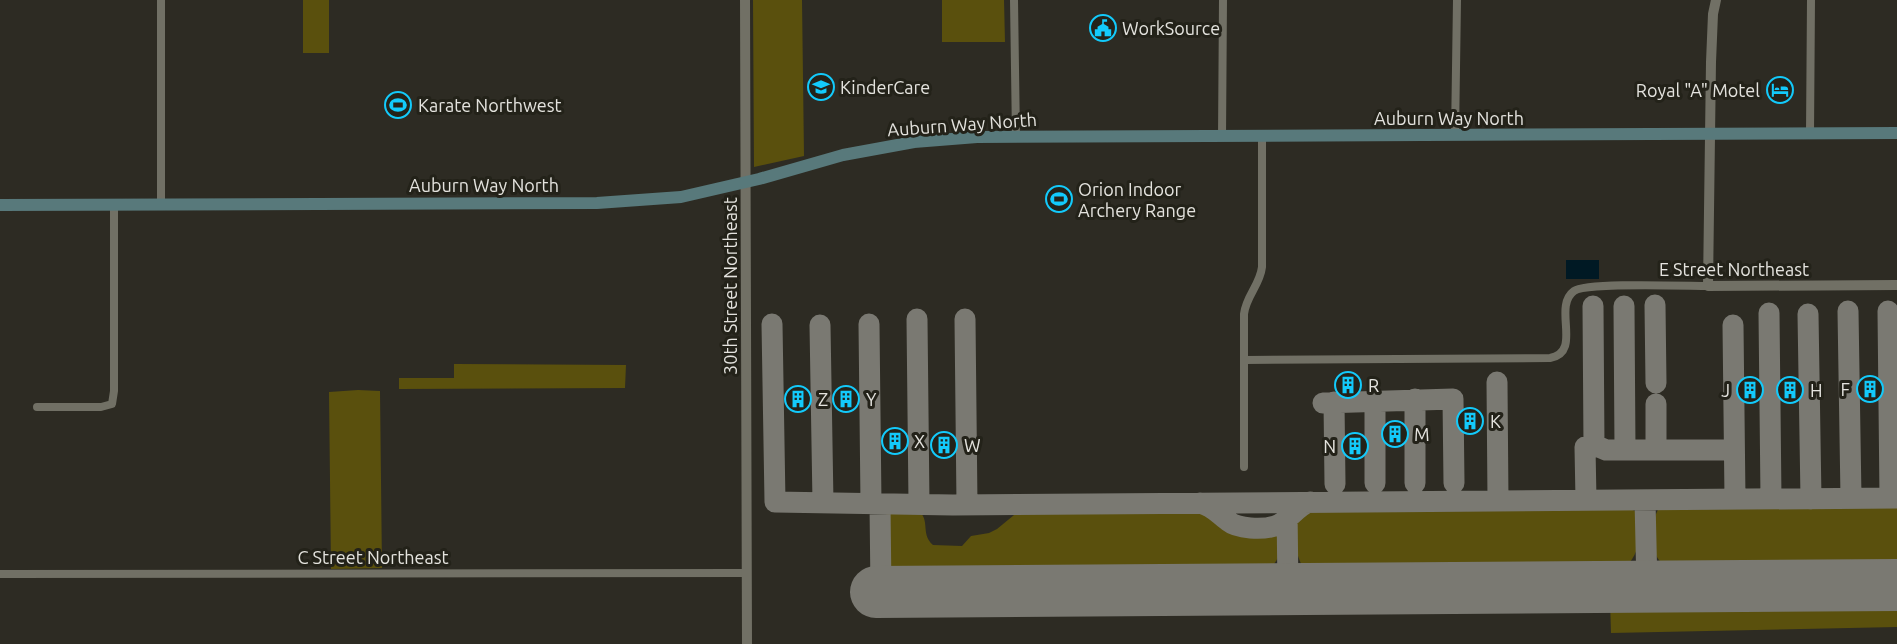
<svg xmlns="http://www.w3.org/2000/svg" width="1897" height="644" font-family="Ubuntu,sans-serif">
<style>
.green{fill:#5a500d}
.water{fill:#001924}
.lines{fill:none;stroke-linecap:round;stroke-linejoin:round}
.taxiway{stroke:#7a7972;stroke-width:21}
.runway{stroke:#7a7972;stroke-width:52}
.minor{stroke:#717065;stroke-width:8}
.tertiary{stroke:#717065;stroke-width:10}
.secondary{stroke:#58797b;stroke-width:12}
.labels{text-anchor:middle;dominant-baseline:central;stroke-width:6;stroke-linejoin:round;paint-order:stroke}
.poi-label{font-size:18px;fill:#e4e3de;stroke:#232219;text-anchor:start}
.street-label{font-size:18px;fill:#e4e3de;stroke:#232219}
</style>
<rect width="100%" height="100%" fill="#2d2b23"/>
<!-- green -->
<path class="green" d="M303,0H329V53H303Z
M753,0H802L804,156L754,167Z
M942,0H1004L1005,42H942Z
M454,364L626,365L625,388L399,389V378H454Z
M358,390L380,391L382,568L331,569L329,392Z
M1897,504V570L1681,571C1673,569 1664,567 1659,560C1649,546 1651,521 1659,508Z
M1573,505L1622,506L1635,511C1641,536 1642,556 1619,572L1319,573L1303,568C1294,550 1288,523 1307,509Z
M910,506C935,516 918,532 933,545L962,546L971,536L989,533L997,529L1020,510L1187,508C1218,508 1211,523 1231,530C1245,535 1263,530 1278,532C1285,548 1278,567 1261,573L992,577L886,576C881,555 882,529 888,508Z
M1654,598H1897V627L1611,633L1610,600Z"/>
<!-- water -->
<path class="water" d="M1566,260H1599V279H1566Z"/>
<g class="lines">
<!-- taxiway -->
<path class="taxiway" d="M1655,305L1656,383
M1593,306L1594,447
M1624,306L1625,450
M1848,311L1851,498
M1888,311L1890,498
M1769,313L1771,499
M1808,314L1811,499
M917,319L919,504
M965,319L967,505
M772,324L775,502L953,505L1897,498
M869,324L871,504
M820,325L823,503
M1733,325L1735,499
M1497,382L1498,501
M1415,399V483
M1334,402L1335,484
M1375,402V483
M1323,403L1453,399L1454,483
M1656,404V450
M1586,500L1585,447H1599L1606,450H1734
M1645,500L1647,587
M1200,503C1213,506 1218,514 1228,521C1238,529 1262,530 1275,526C1289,522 1296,506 1310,502
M880,504L881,592
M1287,509L1288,590"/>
<!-- runway -->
<path class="runway" d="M876,592L1897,585"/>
<!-- minor -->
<path class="minor" d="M161,0V205
M1014,0L1016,137
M1810,133L1811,0
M1455,136L1457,0
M1222,137L1223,0
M1245,360L1550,358C1583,352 1552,307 1574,291C1586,282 1687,286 1708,286
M37,407H101L112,404L114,391V204
M1244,467V314C1246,296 1260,285 1262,267V137
M0,574L747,573"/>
<!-- tertiary -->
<path class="tertiary" d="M745,0L747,644
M1716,0L1713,14L1711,62L1708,286L1897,285"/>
<!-- secondary -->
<path class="secondary" d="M0,205L597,203L681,197L759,179L843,155L914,142L977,137L1897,133"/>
</g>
<!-- icons -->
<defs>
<symbol id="civic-ring" viewBox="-11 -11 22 22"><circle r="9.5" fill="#232219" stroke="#13cafb" stroke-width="1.5"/><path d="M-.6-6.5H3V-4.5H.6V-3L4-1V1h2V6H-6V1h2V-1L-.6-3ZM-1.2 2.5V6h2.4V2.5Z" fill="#13cafb"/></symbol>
<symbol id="school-ring" viewBox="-11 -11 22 22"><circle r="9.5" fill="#232219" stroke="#13cafb" stroke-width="1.5"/><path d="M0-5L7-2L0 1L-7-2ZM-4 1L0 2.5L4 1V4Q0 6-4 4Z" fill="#13cafb"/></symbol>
<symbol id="hotel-ring" viewBox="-11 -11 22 22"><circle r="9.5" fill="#232219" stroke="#13cafb" stroke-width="1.5"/><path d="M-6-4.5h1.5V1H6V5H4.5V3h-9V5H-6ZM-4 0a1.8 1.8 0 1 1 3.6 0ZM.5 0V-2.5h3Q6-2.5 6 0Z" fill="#13cafb"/></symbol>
<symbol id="stadium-ring" viewBox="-11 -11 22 22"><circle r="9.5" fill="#232219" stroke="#13cafb" stroke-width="1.5"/><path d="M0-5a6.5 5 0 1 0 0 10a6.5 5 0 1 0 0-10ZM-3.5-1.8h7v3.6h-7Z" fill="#13cafb"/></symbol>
<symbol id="building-ring" viewBox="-11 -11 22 22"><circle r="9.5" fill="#232219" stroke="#13cafb" stroke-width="1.5"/><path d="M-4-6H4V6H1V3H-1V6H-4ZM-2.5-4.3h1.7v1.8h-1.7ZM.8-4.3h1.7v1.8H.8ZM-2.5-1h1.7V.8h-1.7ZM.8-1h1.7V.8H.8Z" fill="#13cafb"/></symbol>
</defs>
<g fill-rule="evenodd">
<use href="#civic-ring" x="1088" y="13" width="30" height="30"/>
<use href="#school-ring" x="806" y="72" width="30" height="30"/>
<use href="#hotel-ring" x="1765" y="75" width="30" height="30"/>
<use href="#stadium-ring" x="383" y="90" width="30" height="30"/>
<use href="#stadium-ring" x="1044" y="184" width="30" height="30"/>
<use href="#building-ring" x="1333" y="370" width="30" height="30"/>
<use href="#building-ring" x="1855" y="374" width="30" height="30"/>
<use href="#building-ring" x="1735" y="375" width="30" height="30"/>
<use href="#building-ring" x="1775" y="375" width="30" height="30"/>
<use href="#building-ring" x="783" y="384" width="30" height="30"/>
<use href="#building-ring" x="831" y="384" width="30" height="30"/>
<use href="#building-ring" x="1455" y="406" width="30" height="30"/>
<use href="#building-ring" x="1380" y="419" width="30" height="30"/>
<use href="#building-ring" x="880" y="426" width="30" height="30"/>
<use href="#building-ring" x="929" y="430" width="30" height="30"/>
<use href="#building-ring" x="1340" y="431" width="30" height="30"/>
</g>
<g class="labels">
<!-- poi labels -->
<g class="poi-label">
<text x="1122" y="28">WorkSource</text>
<text x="840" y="87">KinderCare</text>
<text x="1760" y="90" text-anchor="end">Royal "A" Motel</text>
<text x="418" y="105">Karate Northwest</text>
<text x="1078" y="189">Orion Indoor<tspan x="1078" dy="21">Archery Range</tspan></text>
<text x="1368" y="385">R</text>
<text x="1850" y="389" text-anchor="end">F</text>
<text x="1730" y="390" text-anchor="end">J</text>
<text x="1810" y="390">H</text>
<text x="818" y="399">Z</text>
<text x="866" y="399">Y</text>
<text x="1490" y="421">K</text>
<text x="1414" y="434">M</text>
<text x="914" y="441">X</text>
<text x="964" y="445">W</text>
<text x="1336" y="446" text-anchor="end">N</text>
</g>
<!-- street labels -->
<g class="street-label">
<text x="1449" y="118">Auburn Way North</text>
<text transform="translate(962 124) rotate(-4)">Auburn Way North</text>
<text x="484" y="185">Auburn Way North</text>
<text x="1734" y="269">E Street Northeast</text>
<text transform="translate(730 286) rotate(-90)">30th Street Northeast</text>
<text x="373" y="557">C Street Northeast</text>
</g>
</g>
</svg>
